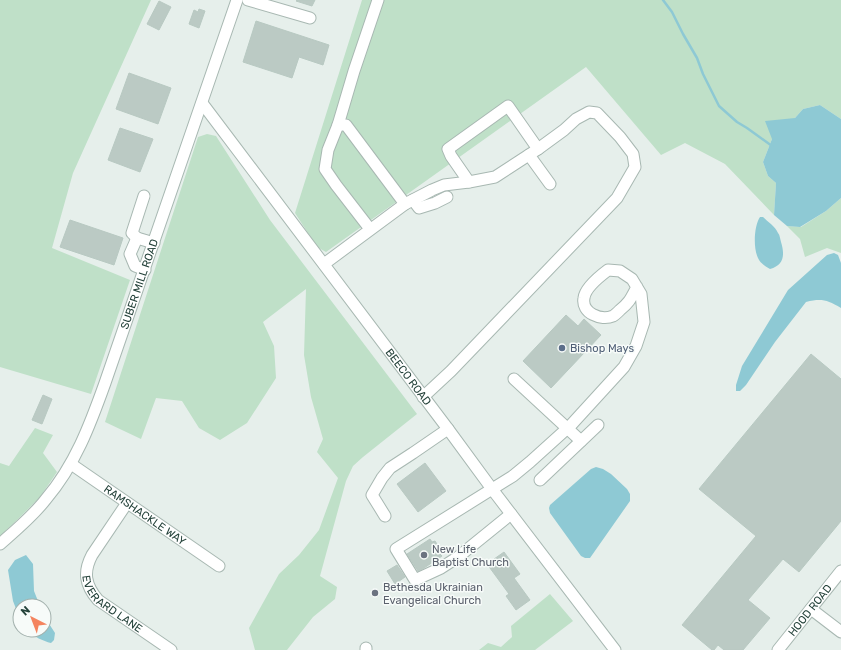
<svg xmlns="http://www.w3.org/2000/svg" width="841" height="650" font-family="Rubik,sans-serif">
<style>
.green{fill:#bfe0c8}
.water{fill:#8ec9d4}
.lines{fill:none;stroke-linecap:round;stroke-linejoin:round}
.stream{stroke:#8ec9d4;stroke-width:2.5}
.building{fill:#bbcac4;stroke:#b8c9c2}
.minor-casing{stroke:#a8b8b2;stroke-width:13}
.minor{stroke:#fff;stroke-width:11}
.service-dot{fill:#5c6f8a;stroke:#f7fbf9;stroke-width:1.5}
.worship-dot{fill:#6b7280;stroke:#f7fbf9;stroke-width:1.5}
.labels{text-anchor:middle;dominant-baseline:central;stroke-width:3;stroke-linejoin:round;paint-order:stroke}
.street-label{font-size:11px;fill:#24423a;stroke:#f7fbf9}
.service-label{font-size:11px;fill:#4e5e75;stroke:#f7fbf9;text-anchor:start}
.worship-label{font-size:11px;fill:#5b616d;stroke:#f7fbf9;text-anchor:start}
</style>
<rect width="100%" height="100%" fill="#e6efeb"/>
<!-- green -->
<path class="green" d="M0,0H151L73,173L52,248L130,280L91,394L0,367Z
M362,0H841V119L820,105L803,109L795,118L772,139L763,162L768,176L776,183L774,215L725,164L685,143L661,155L586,67L326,252L317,247L295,213Z
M207,134L216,136L270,220L417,414L363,457L353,466L346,481L320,576L337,587L335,599L313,617L287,650H255L249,628L279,574L299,555L319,530L338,478L317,452L323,439L311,397L304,355L306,289L263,322L274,346L276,378L247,423L220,440L199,428L182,401L156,398L141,439L105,422L198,137Z
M841,198V253L827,248L805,257L800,239L787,226L801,227L826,211Z
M35,428L53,435L43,453L57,472L40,497L18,519L0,536V463L9,466Z
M550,594L573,621L535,650H479L488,643L501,647L512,637L511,626Z"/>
<!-- water -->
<path class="water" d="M820,105L841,119V198L826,211L800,227L787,226L774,215L776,183L768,176L763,162L772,139L765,121L795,118L803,109Z
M760,217H763C768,222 775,226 778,233C780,235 780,239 781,242C785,255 784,265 770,269C765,266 760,263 758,258C753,248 754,226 760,217Z
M834,253L838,255L841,263V308C827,300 822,298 806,302L775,342L746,385L740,391H736V385L742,366L788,290L827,255Z
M596,467L603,469L611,474L627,489L630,494V501L590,558H585L581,556L550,513L549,508L550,505L591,469Z
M26,555L33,564L34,591L40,606H20V619L13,601L8,570L15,560Z
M44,616L55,633L54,640L51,643C43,641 34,637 28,630H44Z"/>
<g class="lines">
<!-- stream -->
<path class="stream" d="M663,0L672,12L683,34L697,58L703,74L719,106L737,122L747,128L772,146"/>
</g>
<!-- building -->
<path class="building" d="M297,0H315L312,6L296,1Z
M159,1L171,7L159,30L147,24Z
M199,9L205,11L199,28L189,24L194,10L198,12Z
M256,21L329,45L323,65L299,57L292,78L243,62Z
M129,73L171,88L158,124L116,109Z
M120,128L153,139L140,172L108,160Z
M70,220L123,238L114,265L60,247Z
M566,315L578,326L584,319L601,335L551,388L523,361Z
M811,354L841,379V521L799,572L783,559L748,600L770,618L743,650H724L718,645L714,650H712L682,625L756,536L699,489Z
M43,395L52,399L42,424L32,420Z
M425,463L446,491L418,512L397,484Z
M430,539L432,542L435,541L441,550L438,552L442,556L424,568L418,571L407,554Z
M504,552L520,574L514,578L530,600L516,610L506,596L509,594L487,564Z
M397,565L405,577L395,584L387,571Z"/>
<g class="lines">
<defs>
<g id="minor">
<path d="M248,0L310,18"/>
<path id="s1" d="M202,103L448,429L492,489L615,650"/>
<path d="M338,125H346L405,204"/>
<path d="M529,155L550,184"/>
<path d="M469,182L451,156L448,149L508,106L538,149"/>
<path d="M413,200L419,208L435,203L447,197"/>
<path d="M370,229L336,185L325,169L328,150L338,125L354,71L378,0"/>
<path d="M137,238L132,233L144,196"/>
<path d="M324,264L405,204L432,190L444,185L469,182L495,177L538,149L564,130L576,119L589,112L597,113L620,137L633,154L635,167L617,198L451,371L423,397"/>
<path d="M145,270L135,266L130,254L137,238L154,243"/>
<path d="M514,379L581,441"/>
<path id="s2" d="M71,464L219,566"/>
<path d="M540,480L598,425"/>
<path id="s3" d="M127,503L92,555C83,572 85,585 98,600L171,650"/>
<path d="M511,514L458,557L441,568L415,580L396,549L513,476L530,462L571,425L624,367L636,346L644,322L641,294L632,279L620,271L608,270C600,276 585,288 584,298C581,313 601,321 613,316C615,315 618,312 620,310C630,302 631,298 637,287"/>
<path d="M385,516L372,495L382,478L390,468L413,453L448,429"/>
<path id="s4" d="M0,544C16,530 33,516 46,499C75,465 90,425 105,383L237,0"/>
<path d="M811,609L841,632"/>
<path d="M366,650V648"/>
<path id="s5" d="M778,650L841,571"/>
</g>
</defs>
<!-- minor casing -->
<use href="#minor" class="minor-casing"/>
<!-- minor -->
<use href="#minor" class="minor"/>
</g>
<!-- markers -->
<circle class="service-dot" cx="562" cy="348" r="4"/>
<g class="worship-dot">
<circle cx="424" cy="555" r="4"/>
<circle cx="375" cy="593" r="4"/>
</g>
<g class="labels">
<!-- street labels -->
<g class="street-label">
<text stroke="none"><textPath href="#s4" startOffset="300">SUBER MILL ROAD</textPath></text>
<text stroke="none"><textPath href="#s1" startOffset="343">BEECO ROAD</textPath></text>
<text stroke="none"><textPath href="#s2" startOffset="90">RAMSHACKLE WAY</textPath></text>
<text stroke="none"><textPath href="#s3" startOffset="124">EVERARD LANE</textPath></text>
<text stroke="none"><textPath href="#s5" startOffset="51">HOOD ROAD</textPath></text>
</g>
<!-- service labels -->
<g class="service-label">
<text x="570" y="348">Bishop Mays</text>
</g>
<!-- worship labels -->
<g class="worship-label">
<text x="432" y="549">New Life<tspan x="432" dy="13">Baptist Church</tspan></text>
<text x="383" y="587">Bethesda Ukrainian<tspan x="383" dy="13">Evangelical Church</tspan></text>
</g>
</g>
<!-- north arrow -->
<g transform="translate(32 618) rotate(318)"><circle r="19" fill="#f7fbf9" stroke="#a3b1ad"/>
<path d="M0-3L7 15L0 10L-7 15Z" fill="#f4845f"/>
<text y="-6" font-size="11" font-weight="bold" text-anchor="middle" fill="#24423a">N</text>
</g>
</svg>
